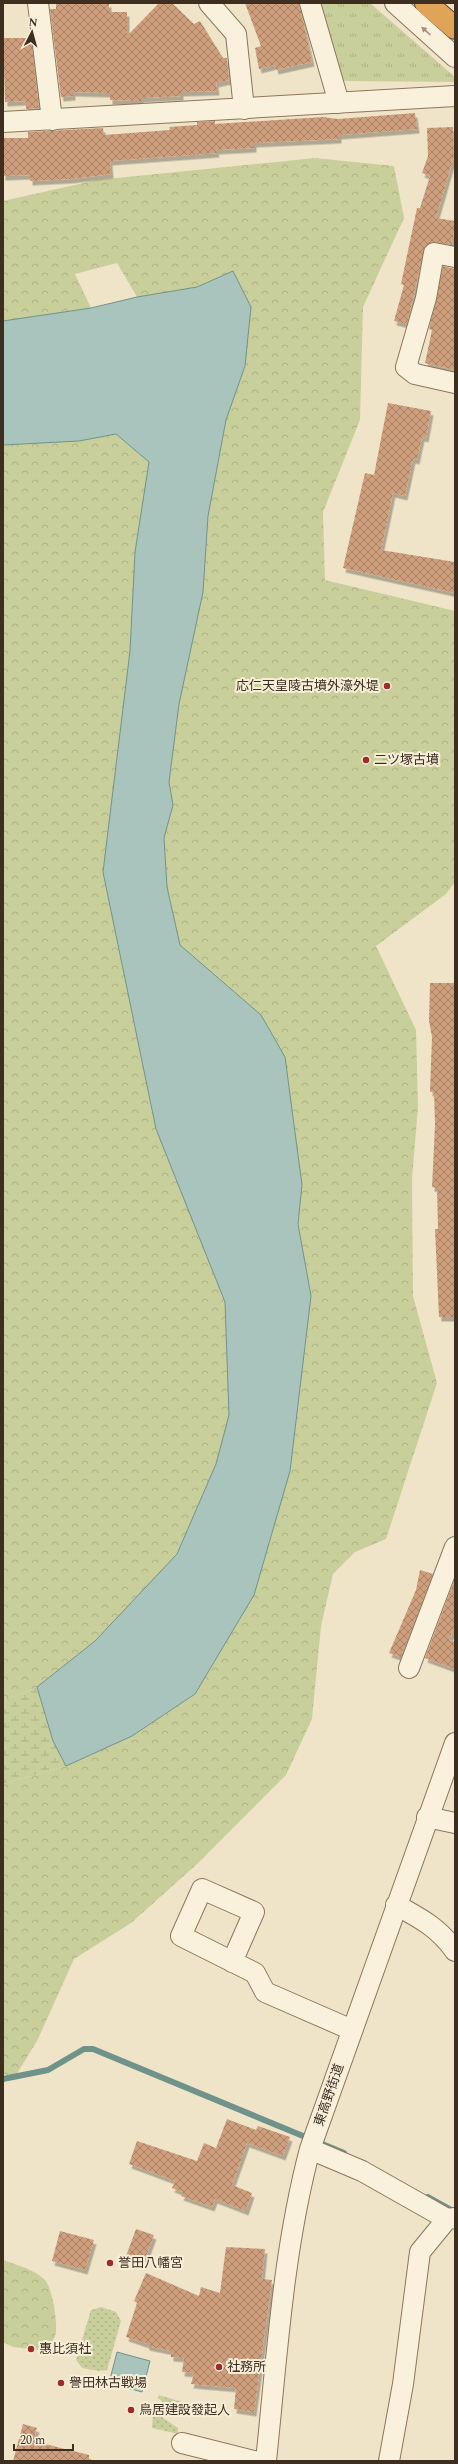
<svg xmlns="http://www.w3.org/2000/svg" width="458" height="2464" font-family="Spectral,'Noto Sans JP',serif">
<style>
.grass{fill:url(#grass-tufts)}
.forest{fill:url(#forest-crowns)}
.wetland{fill:url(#wetland-marsh)}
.garden{fill:url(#garden-dots)}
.water{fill:#a9c4bc;stroke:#6f938a}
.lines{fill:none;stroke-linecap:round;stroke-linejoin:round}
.stream{stroke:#6f938a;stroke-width:6}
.building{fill:url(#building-cross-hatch);filter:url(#shadow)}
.minor-casing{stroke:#8d765c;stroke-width:22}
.highway-casing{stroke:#5b4430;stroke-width:24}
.minor{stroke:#faf1dc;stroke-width:20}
.highway{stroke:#e0a458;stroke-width:22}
.oneway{fill:#9c907e}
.poi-dot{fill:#9e2a2b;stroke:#f7eed8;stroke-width:1.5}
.labels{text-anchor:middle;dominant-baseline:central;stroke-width:4;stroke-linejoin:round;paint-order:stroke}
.poi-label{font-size:13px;fill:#3d2e20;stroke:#f7eed8;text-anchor:start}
.street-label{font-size:13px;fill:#3d2e20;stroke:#f7eed8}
</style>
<defs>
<pattern id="grass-tufts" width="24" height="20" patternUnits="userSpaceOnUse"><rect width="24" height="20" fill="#c9cf9b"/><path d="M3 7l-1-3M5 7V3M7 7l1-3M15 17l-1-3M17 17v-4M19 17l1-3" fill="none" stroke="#aeb285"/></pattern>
<pattern id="forest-crowns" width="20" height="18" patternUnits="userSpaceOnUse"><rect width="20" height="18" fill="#c9cf9b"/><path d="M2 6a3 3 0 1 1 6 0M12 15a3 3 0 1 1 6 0" fill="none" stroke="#aeb285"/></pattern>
<pattern id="wetland-marsh" width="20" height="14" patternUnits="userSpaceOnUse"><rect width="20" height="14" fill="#c9cf9b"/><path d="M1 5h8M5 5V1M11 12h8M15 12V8" fill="none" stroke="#aeb285"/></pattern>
<pattern id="garden-dots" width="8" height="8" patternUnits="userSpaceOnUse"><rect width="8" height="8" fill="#c9cf9b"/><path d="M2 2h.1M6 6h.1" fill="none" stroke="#aeb285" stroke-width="1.8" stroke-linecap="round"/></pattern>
<pattern id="building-cross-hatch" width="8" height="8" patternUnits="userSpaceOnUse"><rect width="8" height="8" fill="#cf9f7d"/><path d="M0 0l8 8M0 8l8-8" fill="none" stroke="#a98266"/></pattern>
<filter id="shadow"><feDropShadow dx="2.5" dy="4.5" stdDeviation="0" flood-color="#0004"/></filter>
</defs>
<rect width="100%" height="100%" fill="#f0e4c8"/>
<!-- grass -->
<path class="grass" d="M318,3H370L455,77V82L342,81Z"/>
<!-- forest -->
<path class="forest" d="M315,158L394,166L404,218L363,307L360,420L323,512L325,580L455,611V882L446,894L376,946L416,1030L418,1107L412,1179L413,1296L437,1383L386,1539L355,1552L333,1574L321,1626L312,1719L286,1775L197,1864L131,1923L74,1959L38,2039L15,2077L3,2074V1784L66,1766L132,1736L195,1694L290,1471L311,1296L298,1224L302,1185L285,1057L261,1015L180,945L167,887L164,838L173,805L169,782L179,704L203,592L208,516L226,420L245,366L232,271L197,287L137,297L117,263L75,274L91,308L3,321V201L97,180Z
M116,434L149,462L135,552L130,651L103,872L156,1129L225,1302L229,1415L216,1464L177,1554L95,1641L37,1687L3,1701V445L79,441Z
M3,2260C17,2265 34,2269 45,2280C52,2287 59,2326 55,2336C53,2342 49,2347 45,2351L13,2347L3,2342Z"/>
<!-- wetland -->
<path class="wetland" d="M37,1687L53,1741L66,1766L3,1784V1701Z"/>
<!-- garden -->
<path class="garden" d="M101,2307L116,2312L121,2321L107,2370L99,2371L82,2368L76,2360L91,2310Z
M159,2395L185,2403L182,2416H179L158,2398Z
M156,2413L178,2428V2434L152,2428L153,2415Z"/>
<!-- water -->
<path class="water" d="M233,271L251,307L245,366L226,420L208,516L203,592L179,704L169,782L173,805L164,838L167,887L180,945L261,1015L285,1057L302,1185L298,1224L311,1296L290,1471L254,1595L195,1694L132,1736L66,1766L53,1741L37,1687L95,1641L177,1554L216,1464L229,1415L225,1302L156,1129L103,872L130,651L135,552L149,462L116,434L79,441L3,445V321L91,308L137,297L197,287Z
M117,2352L150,2361L142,2392L109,2383Z"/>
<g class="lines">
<!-- stream -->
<path class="stream" d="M3,2079L48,2070L84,2049H93L344,2153
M428,2197L455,2212"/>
</g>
<!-- building -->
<path class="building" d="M56,3H109V12H127V36L159,3H172L194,24L200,21L223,58H227L229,80L216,83L217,91L181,92V96L141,98V101L110,100V93L73,92V96L61,97L50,9H56Z
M245,3H299L312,62L276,70L275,65L259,69L255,48L261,46Z
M3,38H31L39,108L26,109V102L23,101L5,102Z
M415,113L417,129L339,135V139L254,143V148L216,150L217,153L110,161L111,174L70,179L30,181V175L3,176V138H28V132L103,128L104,135L170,130L169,127L197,125V122L215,121V124L323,117L338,119Z
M453,127L454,156L436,218L455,221L452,245L436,242L425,246L407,324L394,321L404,285L401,284L417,208H420L430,176L422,173L428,156L427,128Z
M443,266L455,269V370L425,363L432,330L429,329Z
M388,403L431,411L426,438L422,437L417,460L413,459L405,496L393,493L381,550L455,562V593L343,568L365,473L374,475Z
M430,983H455V1317H439L435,1229H438L437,1188L432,1187L435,1125L434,1092H430L432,1037L429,1021Z
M420,1570L433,1574L401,1657L389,1653L416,1590Z
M454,1581L455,1626L449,1640L455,1642V1669L425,1658Z
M227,2119L256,2130L258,2126L290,2137L283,2156L247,2143L232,2185L252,2193L246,2211L215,2199L212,2207L181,2196L183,2192L172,2188L175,2181L129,2164L137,2141L197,2161L204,2143L216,2148Z
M136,2229L154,2235L144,2262L126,2256Z
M60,2231L94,2240L85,2270L52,2261Z
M226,2247L265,2249L262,2279L272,2280L254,2412L234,2409L236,2388L191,2384L194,2373L182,2372L184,2358L171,2357V2351L147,2346V2344L126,2337L137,2303L134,2301L146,2273L199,2296L201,2287L220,2293Z
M23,2424L37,2428L33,2441L89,2455V2461H13Z"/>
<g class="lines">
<defs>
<path id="minor" d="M38,3L52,120
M209,3L236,34L244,109
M310,3L339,103
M395,3L455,57
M3,122L455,96
M455,257L434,253L426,298L406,367L415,374L455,383
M409,1668L455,1547
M427,1817L455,1823
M396,1905C420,1918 439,1928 455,1951
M232,1962L254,1912L202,1889L181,1936L255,1973L265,1992L352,2030
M310,2149L362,2171L447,2219
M182,2443L254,2461
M266,2461C277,2356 283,2251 310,2149L455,1743
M389,2461L403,2384L420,2252L447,2219L455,2218"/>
<path id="highway" d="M426,3L455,28"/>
</defs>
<!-- minor casing -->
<use href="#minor" class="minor-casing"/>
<!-- highway casing -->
<use href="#highway" class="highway-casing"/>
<!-- minor -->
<use href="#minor" class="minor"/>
<!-- highway -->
<use href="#highway" class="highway"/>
</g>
<!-- one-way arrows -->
<defs><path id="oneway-solid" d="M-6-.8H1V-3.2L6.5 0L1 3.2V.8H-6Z"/></defs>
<use class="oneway" href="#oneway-solid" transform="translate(426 31) rotate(-138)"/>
<!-- markers -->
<g class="poi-dot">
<circle cx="387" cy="686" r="4"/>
<circle cx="366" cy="760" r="4"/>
<circle cx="110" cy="2263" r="4"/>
<circle cx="31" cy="2349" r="4"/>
<circle cx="219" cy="2367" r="4"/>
<circle cx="61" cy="2383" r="4"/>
<circle cx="131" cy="2410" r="4"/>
</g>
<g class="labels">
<!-- poi labels -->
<g class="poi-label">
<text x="379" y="686" text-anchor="end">応仁天皇陵古墳外濠外堤</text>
<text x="374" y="760">二ツ塚古墳</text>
<text x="118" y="2263">誉田八幡宮</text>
<text x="39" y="2349">惠比須社</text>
<text x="227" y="2367">社務所</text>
<text x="69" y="2383">譽田林古戦場</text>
<text x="139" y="2410">鳥居建設發起人</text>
</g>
<!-- street labels -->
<g class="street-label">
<text transform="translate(329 2095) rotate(-71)">東高野街道</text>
</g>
</g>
<!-- border -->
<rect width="458" height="2464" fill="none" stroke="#3d2e20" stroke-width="8"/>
<!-- north arrow -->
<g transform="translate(32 32) rotate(6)" stroke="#f7eed8" stroke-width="3" paint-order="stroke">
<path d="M0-3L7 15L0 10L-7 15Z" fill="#3d2e20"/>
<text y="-6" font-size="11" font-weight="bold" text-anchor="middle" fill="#3d2e20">N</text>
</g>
<!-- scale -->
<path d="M14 2444v6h59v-6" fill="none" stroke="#3d2e20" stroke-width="2"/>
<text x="20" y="2444" font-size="12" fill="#3d2e20" stroke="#f7eed8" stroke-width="3" paint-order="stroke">20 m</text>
</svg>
